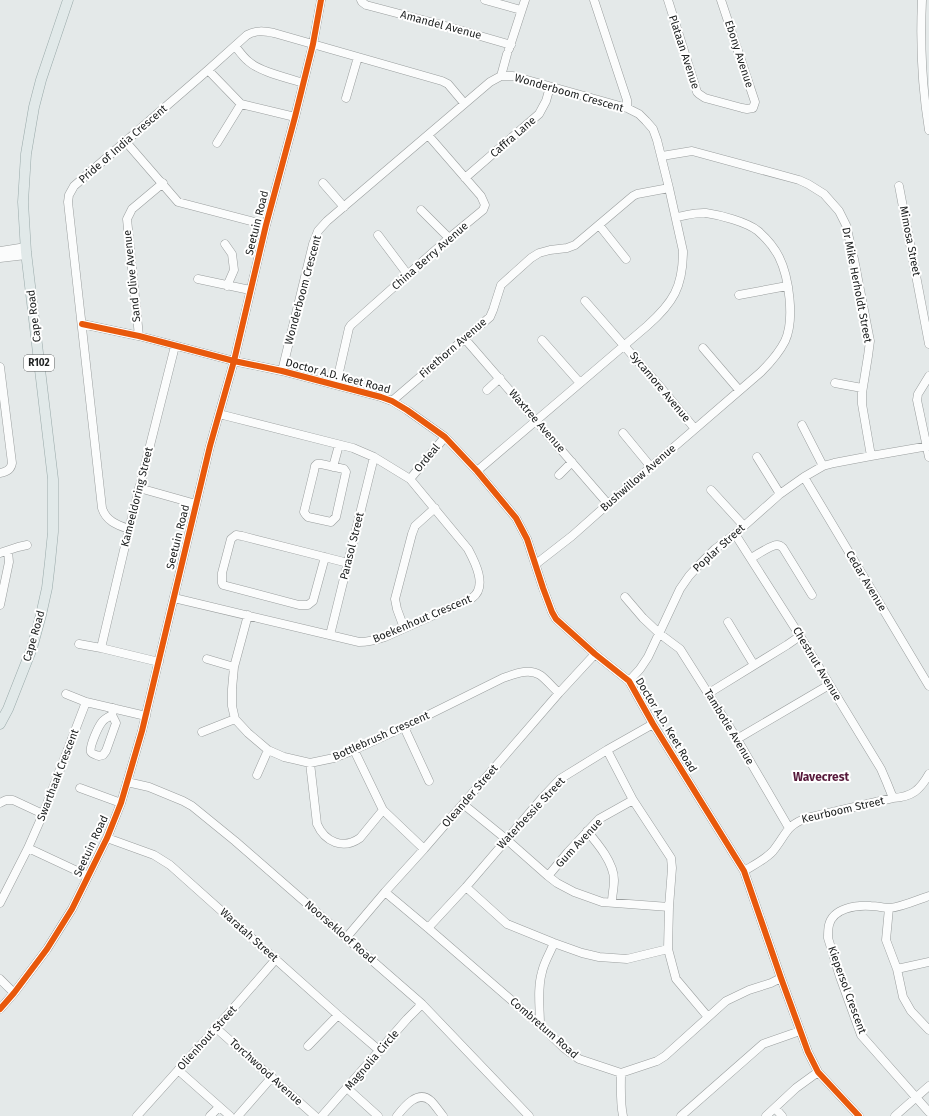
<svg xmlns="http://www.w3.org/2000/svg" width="929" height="1116" font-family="'Fira Sans',sans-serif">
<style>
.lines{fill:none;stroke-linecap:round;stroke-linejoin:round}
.minor-casing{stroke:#9a9e9e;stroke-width:9}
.major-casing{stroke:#9aaaaa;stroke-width:11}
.minor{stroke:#fbfcfc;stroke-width:8}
.major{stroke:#e1e9e9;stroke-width:10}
.cycleway-casing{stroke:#fff;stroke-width:8}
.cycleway{stroke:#e8590c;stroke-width:6}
.labels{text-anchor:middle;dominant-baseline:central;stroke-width:4;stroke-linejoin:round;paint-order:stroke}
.shield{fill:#fff;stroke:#636565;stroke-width:1}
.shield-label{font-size:10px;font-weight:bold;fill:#202323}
.street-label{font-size:11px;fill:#202323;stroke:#fff}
.neighbourhood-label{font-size:12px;font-weight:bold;fill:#56183a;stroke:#fff}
</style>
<rect width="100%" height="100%" fill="#e4e9e9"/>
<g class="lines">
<defs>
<path id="minor" d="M361,0L362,2L366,5L442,25L511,45
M485,0L521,10
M594,0L627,100V108
M668,0L697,92L699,94L705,98L742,108L747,109L753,108L755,102L721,0
M922,0C920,43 922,87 929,130
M235,46C239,51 243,57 248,61C260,72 288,78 303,83
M509,49L525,0
M208,70L241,104L295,117
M501,76L507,54
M346,98L358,57
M126,142L178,202L266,225
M217,143L241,104
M662,156L692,151L799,180L808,184L824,194L839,211L846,225L854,259L870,341L868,356L862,393V404L871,456
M465,178L539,114L546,101L550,87
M323,183L344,207
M899,186L929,344
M421,210L449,238
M599,225L626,259
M378,235L408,275
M225,244L232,254L234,270L227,286
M0,251L26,247
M0,258L26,255
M198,279L250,290
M739,295L787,286
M585,301L662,389L695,429
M82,324L139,336L234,361L282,371L381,397L392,401L407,410L445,437L477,471L516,518L527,539L543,588L552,612L556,619L595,654L629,681L653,724L744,871L781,978L808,1052L818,1072L859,1116
M139,336L127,219L132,209L163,183
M465,339L608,504
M542,340L580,383
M703,348L739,390
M0,367L12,463C11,470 6,472 0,473
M282,371L313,244L318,231L327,221L490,82L501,76H513L627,108L639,114L646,121L653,129L657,140L669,188L683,251C683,287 673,303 647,326L477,471
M929,376L918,394L917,400L929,457
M835,383L862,388
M336,385L349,328L351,325L449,238L483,210L485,205L481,196L428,135
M487,390L500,378
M392,401L490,317L493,310L501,285L531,258L539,253L550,250L567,248L575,245L633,196L637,194L669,188
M802,425L823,466
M623,433L651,467
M757,457L780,494
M317,464H321L344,469L346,472L336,517L331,522L308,517L306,515L304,512L314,471L315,466Z
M333,467L339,445
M559,475L572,462
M804,477L929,686
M410,479L445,437
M139,488L196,504
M711,490L744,526
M129,529C117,525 106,521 102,508L68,202L69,195L74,186L208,70L247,35C256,30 264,31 274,33L442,81L448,84L464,103
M735,534L800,636L881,769L887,783L893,798
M0,553L18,547L27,545
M325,557L313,601L308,605H299L223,585L222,583V573L231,539L236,535L242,536L348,563
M751,558C757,555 771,545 777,545C780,545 781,546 783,548L812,595
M536,564L572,536L608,504L761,372C770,363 779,353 785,341C795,320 789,277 779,257C774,247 766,238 758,231C747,222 720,215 706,213C696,212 685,216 676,217
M625,597L643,618L660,634L680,649L737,739L789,828
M174,598L359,642C368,642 376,640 385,637L472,598C488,587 475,562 468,549L410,479L374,457L353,448L219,414
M0,605L9,562L8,551
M248,615L234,667L232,689V706L235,719L248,733L268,750L284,757L310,763L334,758L354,750L404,727L503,678C515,674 529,668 540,675C547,680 553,688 559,693
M728,622L754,665
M404,628L397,609L395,599L412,534L415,526L435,508
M330,635L374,457
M79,644L101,648L159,662
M101,648L129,529L175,346
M207,659L234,667
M629,681L640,669L648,657L680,589L689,576L699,565L715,549L735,534L780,494L804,477L823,466L834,463L871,456L929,446
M709,693L787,645L800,636
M66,694L86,702L146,716
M112,715C108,717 104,719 102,722C98,727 89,747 91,752C92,754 96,755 99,756L103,755L106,751L116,723L112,715L113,708
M404,727L429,781
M202,732L235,719
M737,739L829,685
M354,750L383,810L424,849
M607,750L633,800L671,858L672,868L669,907L668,949L676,979L708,1017
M310,763L317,824C325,842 343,850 360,838L383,810
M257,775L268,750
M127,782L149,787L183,801L192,806L235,841L422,1004L529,1116
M80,788L121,803
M0,803L6,800H13L43,814
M463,804L506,839L548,876L557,883L574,892L602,902L669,907
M587,831C598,844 614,863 614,880C614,888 612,895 612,902
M107,838L154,855L170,865L338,1015L380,1051
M28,848L88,876
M744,871C754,865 766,859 773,851C786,835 786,825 807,818L893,798C912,797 920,790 929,774
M548,876L568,852L599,819L633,800
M466,887L507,924L554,943L582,953L599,957L627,959L668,949
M385,892L428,928L540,1025L564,1048L579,1059L621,1073L657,1061L665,1056L726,1001L749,990L771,983L781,978
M929,896C917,900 902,907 890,908C884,908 877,906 871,906C856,905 833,908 829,925C828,929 828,934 828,938L840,977L861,1035L929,1112
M0,903L28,848L43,814L86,702
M889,908L886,940L897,969L903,997L911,1011L929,1030
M428,928L466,887L543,797L560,779L607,750L653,724
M346,938L385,892L424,849L559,693L595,654
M897,969L929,962
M0,979L14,993
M0,1009L14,993L47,949L72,909L107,838L121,803L142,731L210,446L234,361L266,225L295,117L313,44L321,0
M540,1025C540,1008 537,989 542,972C544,962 550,953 554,943
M216,1028L315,1116
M308,1046L338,1015
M178,1070L230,1116
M621,1073C621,1088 620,1102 623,1116
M347,1088L378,1116
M775,1108L782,1116
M137,1116L216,1028L276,959
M210,1116L219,1107
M238,1116L272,1077
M322,1116L407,1019L422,1004
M397,1116C404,1107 418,1089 431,1101C435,1105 439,1111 443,1116
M681,1116L763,1044L800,1031
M766,1116L796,1088L818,1072
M895,1116L929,1086"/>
<path id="major" d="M0,724L8,709L32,648L41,615L47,588L50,562L53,532V479L26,252L23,202L26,154L34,107L41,80L68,0"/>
</defs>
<!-- minor casing -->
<use href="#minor" class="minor-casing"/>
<!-- major casing -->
<use href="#major" class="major-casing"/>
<!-- minor -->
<use href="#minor" class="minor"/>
<!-- major -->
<use href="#major" class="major"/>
<defs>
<path id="cycleway" d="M82,324L139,336L234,361L282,371L381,397L392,401L407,410L445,437L477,471L516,518L527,539L543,588L552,612L556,619L595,654L629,681L653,724L744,871L781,978L808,1052L818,1072L859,1116
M0,1009L14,993L47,949L72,909L107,838L121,803L142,731L210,446L234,361L266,225L295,117L313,44L321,0"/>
</defs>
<!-- cycleway casing -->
<use href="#cycleway" class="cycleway-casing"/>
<!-- cycleway -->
<use href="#cycleway" class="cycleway"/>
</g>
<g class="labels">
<!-- shield labels -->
<rect class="shield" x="24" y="355" width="30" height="16" rx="3"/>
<g class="shield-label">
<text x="39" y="363">R102</text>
</g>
<!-- street labels -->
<g class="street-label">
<text transform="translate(441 25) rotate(15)">Amandel Avenue</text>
<text transform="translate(684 52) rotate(72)">Plataan Avenue</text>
<text transform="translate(739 54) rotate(72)">Ebony Avenue</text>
<text transform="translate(569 93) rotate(16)">Wonderboom Crescent</text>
<text transform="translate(513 137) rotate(-41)">Caffra Lane</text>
<text transform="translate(123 144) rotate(-41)">Pride of India Crescent</text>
<text transform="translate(257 223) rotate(-76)">Seetuin Road</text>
<text transform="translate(910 241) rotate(79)">Mimosa Street</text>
<text transform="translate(430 256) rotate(-41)">China Berry Avenue</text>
<text transform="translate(132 276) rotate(-96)">Sand Olive Avenue</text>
<text transform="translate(857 285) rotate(79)">Dr Mike Herholdt Street</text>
<text transform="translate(303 290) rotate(-75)">Wonderboom Crescent</text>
<text transform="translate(34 316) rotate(-97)">Cape Road</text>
<text transform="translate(453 348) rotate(-41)">Firethorn Avenue</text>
<text transform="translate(338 376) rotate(15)">Doctor A.D. Keet Road</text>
<text transform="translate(660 387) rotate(50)">Sycamore Avenue</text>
<text transform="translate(537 421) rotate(49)">Waxtree Avenue</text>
<text transform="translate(427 458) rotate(-50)">Ordeal</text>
<text transform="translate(638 478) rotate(-41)">Bushwillow Avenue</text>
<text transform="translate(137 497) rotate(-76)">Kameeldoring Street</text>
<text transform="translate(178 537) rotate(-76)">Seetuin Road</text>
<text transform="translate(352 546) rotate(-76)">Parasol Street</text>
<text transform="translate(719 548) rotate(-42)">Poplar Street</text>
<text transform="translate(866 581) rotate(59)">Cedar Avenue</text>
<text transform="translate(422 619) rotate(-23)">Boekenhout Crescent</text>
<text transform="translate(34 636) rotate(-74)">Cape Road</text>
<text transform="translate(817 664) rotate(59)">Chestnut Avenue</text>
<text transform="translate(666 725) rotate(59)">Doctor A.D. Keet Road</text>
<text transform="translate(729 727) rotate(59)">Tambotie Avenue</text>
<text transform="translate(381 736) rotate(-24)">Bottlebrush Crescent</text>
<text transform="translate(58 775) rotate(-69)">Swarthaak Crescent</text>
<text transform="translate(470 796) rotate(-49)">Oleander Street</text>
<text transform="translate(843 810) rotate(-13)">Keurboom Street</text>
<text transform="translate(531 813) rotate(-47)">Waterbessie Street</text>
<text transform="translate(579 843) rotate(-47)">Gum Avenue</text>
<text transform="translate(91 846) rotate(-65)">Seetuin Road</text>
<text transform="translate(340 932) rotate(41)">Noorsekloof Road</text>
<text transform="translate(249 935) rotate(42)">Waratah Street</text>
<text transform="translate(847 990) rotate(70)">Kiepersol Crescent</text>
<text transform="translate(544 1028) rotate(41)">Combretum Road</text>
<text transform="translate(207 1038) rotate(-48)">Olienhout Street</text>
<text transform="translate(372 1060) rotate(-49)">Magnolia Circle</text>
<text transform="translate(266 1072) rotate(42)">Torchwood Avenue</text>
</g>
<!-- neighbourhood labels -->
<g class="neighbourhood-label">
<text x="821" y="777">Wavecrest</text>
</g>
</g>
</svg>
